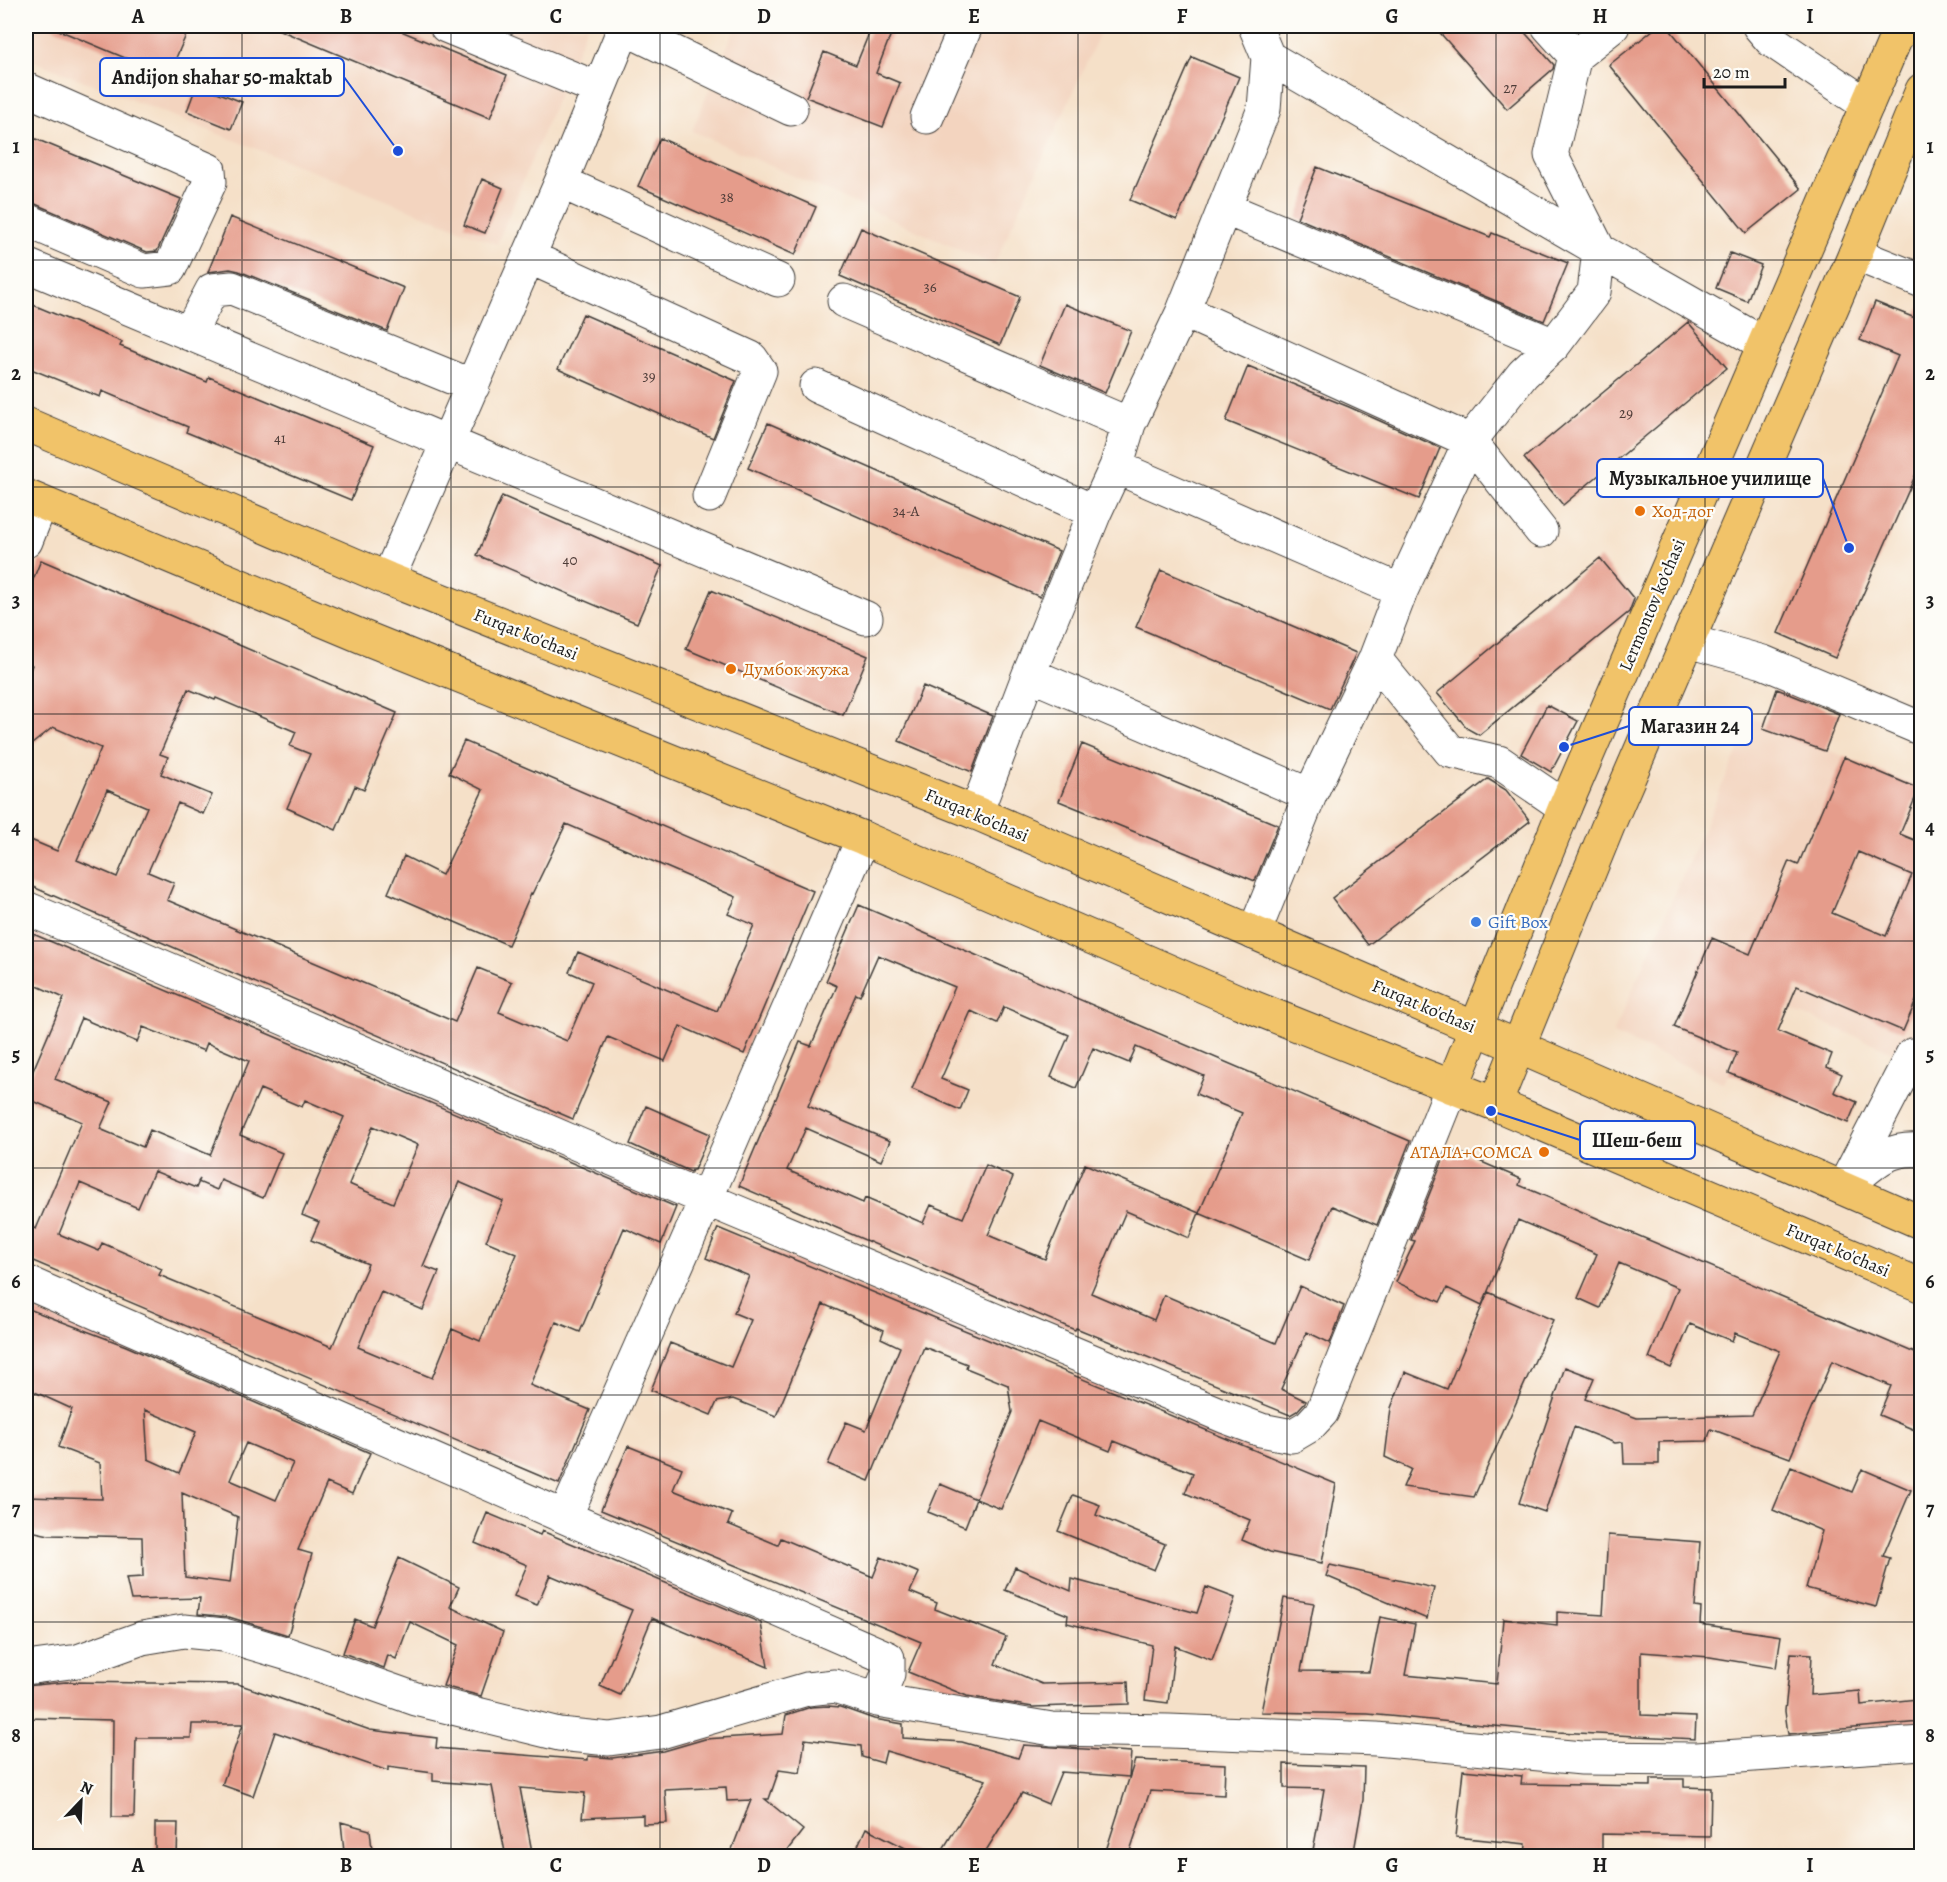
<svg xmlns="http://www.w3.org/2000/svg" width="1947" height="1882" font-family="Alegreya,serif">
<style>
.built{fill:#f3d4bf}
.building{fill:#e59c8b;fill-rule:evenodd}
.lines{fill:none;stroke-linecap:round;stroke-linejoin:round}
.minor-casing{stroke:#3d3936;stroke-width:35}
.major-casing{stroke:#3d3936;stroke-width:35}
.minor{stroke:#fff;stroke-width:33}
.major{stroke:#f1c369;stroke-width:33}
.grid{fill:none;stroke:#1c1c1c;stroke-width:1.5;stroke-opacity:0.55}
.food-dot{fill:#e8710a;stroke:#fdfcf7;stroke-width:2}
.shop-dot{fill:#3f7fe0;stroke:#fdfcf7;stroke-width:2}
.labels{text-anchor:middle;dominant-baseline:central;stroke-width:4.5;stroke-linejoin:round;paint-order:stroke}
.number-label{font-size:15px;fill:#4e3c38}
.food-label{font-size:18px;fill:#c56008;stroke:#fdfcf7;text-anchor:start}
.street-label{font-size:18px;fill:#1c1c1c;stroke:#fdfcf7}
.shop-label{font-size:18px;fill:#366cbe;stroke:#fdfcf7;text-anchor:start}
.leader{fill:none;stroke:#1d4ed8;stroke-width:2}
.callout-dot{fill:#1d4ed8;stroke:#fdfcf7;stroke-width:2}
.callout{fill:#fdfcf7;stroke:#1d4ed8;stroke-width:2}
.callout-label{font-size:20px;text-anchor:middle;font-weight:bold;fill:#1c1c1c}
.neatline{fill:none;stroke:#1c1c1c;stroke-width:2}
.grid-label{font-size:20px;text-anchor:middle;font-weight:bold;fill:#1c1c1c}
</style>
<rect width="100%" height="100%" fill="#fdfcf7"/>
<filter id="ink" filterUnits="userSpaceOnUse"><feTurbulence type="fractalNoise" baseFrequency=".0167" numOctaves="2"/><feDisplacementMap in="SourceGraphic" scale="12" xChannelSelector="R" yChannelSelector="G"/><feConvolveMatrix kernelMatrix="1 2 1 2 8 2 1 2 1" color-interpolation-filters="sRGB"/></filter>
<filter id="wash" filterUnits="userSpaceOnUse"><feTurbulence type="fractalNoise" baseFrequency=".008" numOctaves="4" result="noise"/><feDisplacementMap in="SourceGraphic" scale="24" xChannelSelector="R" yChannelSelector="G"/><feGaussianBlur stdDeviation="1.35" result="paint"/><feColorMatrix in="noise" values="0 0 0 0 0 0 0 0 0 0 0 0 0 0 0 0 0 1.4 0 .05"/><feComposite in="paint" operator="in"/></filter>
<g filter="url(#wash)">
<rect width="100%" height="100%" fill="#f5e0c8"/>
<!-- built -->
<path class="built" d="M26,26H587L497,244L26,58Z
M736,26H1103L994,265L692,131Z
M1752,718L1921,789V1048L1904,1041L1898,1054L1787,1008L1737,1053L1724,1083L1613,1034Z"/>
<g id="blocks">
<!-- building -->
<path class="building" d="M49,26H190L168,76Z
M270,26H389L507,75L490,118Z
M872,26H894L876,73L900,83L883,127L806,97L824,52L856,65Z
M1434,26H1519L1554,65L1553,69L1507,109Z
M1658,26H1667L1801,189L1746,233L1609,65Z
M1192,57L1239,77L1177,220L1130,200Z
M197,84L242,102L231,129L187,111Z
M26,135L181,199L157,251L147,252L33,203L26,202Z
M660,138L816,207L795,255L638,186Z
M1317,167L1490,237L1492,233L1568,263L1544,321L1297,218Z
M482,179L503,188L485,233L464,225Z
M230,217L404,288L387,331L239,271L230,269L208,272Z
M861,228L1020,297L1000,345L840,276Z
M1730,253L1761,265L1747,301L1716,288Z
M26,302L122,342L120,346L207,382L209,377L374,445L351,500L186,432L188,427L102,391L100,397L26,367Z
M1875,302L1915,318L1922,303V460L1835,658L1778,633L1898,356L1860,340Z
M1065,304L1131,331L1105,393L1040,365Z
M583,314L736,381L713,438L558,369Z
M1688,322L1727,368L1563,505L1524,458Z
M1248,366L1349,407L1440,448L1419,499L1226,421Z
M768,423L1059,551L1040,597L748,468Z
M502,496L662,566L637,623L477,555Z
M1600,558L1634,599L1629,612L1479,735L1468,729L1437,693Z
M41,560L397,713L364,790L355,786L336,830L287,808L310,754L290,746L296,732L216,698L215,700L188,689L160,754L168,757L161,774L212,795L203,814L178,803L148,872L174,883L167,900L455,1022L478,968L512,982L499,1012L567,1041L592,982L569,972L578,952L717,1011L754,925L728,914L736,897L566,824L532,894L531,893L508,945L388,893L404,856L442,875L483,790L449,773L464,741L813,891L744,1054L680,1026L665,1061L608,1037L573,1119L26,884V838L57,851L101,748L53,727L26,749V680L32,665L26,662V597ZM107,790L147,807L117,877L77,860Z
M1161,570L1356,653L1330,709L1136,627Z
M711,590L868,656L843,715L686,649Z
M923,686L993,716L972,772L899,741Z
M1777,689L1839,714L1825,751L1763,729Z
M1547,705L1578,721L1551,772L1521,754Z
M1082,744L1278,825L1255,881L1059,801Z
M1844,757L1919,789L1900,834L1922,843V987L1903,1031L1797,986L1778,1031L1832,1054L1827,1067L1842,1074L1834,1092L1857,1102L1848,1123L1729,1073L1737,1053L1674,1027L1712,938L1750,954L1789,861L1798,865ZM1858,852L1912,875L1886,936L1832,913Z
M1488,779L1506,790L1530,821L1368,945L1332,898Z
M859,905L1410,1141L1377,1225L1332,1206L1309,1260L1199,1213L1189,1238L1126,1211L1091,1293L1154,1320L1164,1295L1276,1343L1300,1286L1344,1306L1330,1343L1307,1332L1281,1389L1306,1401L1297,1411L1290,1415L1076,1328L1075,1330L739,1186L800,1042L811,1046L837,986L826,981ZM878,955L955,987L912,1089L960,1110L968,1090L941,1079L971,1011L997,1023L1004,1007L1069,1035L1051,1077L1076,1088L1093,1048L1129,1063L1136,1047L1204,1076L1196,1094L1242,1113L1199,1213L1085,1164L1045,1259L988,1235L1013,1177L986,1165L963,1218L931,1205L923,1223L865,1198L863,1203L787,1170L806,1128L881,1161L890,1141L808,1106L856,994L860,996Z
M26,931L676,1207L661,1244L624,1228L580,1332L556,1322L530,1385L590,1410L559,1484L26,1258V1225L36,1229L82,1122L26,1098V1087L64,998L26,981ZM81,1018L137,1042L143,1027L204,1051L207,1043L249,1061L210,1155L150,1130L143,1147L100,1129L112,1102L55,1079ZM260,1089L302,1107L305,1100L344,1117L302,1215L319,1222L311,1240L368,1264L332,1347L159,1275L162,1269L102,1243L99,1251L59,1234L80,1183L138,1208L154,1171L196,1188L200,1179L198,1182L217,1190L221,1180L263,1198L282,1153L240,1135ZM373,1126L418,1145L393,1203L349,1184ZM459,1182L503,1201L486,1241L517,1254L480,1341L452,1329L432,1378L358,1347L381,1292L423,1310L439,1272L423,1266Z
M646,1106L710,1134L694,1170H692L691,1172L630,1144Z
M1456,1151L1521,1179L1519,1185L1922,1356V1433L1879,1415L1891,1386L1832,1361L1790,1458L1711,1429L1707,1441L1659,1442V1464H1624L1623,1442L1615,1443L1574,1427L1545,1512L1519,1503L1565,1367L1594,1378L1585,1399L1637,1418L1752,1415L1780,1351L1735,1333L1732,1341L1690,1324L1671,1368L1649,1358L1678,1288L1619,1263L1600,1308L1578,1298L1597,1254L1518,1220L1482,1305L1447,1288L1440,1302L1396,1282L1415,1241L1411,1240L1445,1155L1453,1159Z
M718,1228L1336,1484L1322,1563L1270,1552L1242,1540L1250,1520L1185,1493L1193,1473L1114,1441L1110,1451L1038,1421L1001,1509L976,1499L1012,1412L1008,1385L966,1368L967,1364L924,1347L869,1481L828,1464L846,1422L866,1430L900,1347L881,1338L884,1330L823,1304L776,1416L733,1399L717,1402L711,1415L651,1390L670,1343L731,1367L751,1320L734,1313L749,1276L706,1258Z
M1488,1292L1553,1320L1474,1497L1403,1487L1411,1469L1385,1457L1391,1408L1405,1372L1447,1389Z
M26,1308L126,1346L370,1453L352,1494L327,1483L298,1550L312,1554L288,1635L229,1617L198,1614L200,1598L131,1600L126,1578L143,1577L142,1537L49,1535L26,1530V1497L102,1499L100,1463L58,1447L72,1409L26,1388ZM145,1410L196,1432L179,1473L148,1459ZM246,1443L293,1463L276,1500L230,1480ZM182,1493L238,1517L230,1583L185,1577Z
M628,1446L682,1468L673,1490L732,1514L728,1524L778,1545L781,1538L873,1577L881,1557L919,1573L910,1592L937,1603L935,1609L1006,1637L995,1664L1042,1684L1128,1682L1129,1704L1033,1707L967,1696L908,1672L921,1642L601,1510Z
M1791,1467L1852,1492L1862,1469L1911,1490L1883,1556L1890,1558L1876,1607L1806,1588L1822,1531L1773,1510Z
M940,1484L976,1499L965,1527L928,1512Z
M1073,1495L1100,1505L1096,1515L1165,1544L1154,1570L1058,1531Z
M487,1513L540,1535L542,1531L761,1623L768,1667L652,1618L620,1695L600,1686L632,1610L550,1575L537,1605L514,1596L527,1565L475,1543Z
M1608,1535L1700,1542L1695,1607L1701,1608L1700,1624L1781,1636L1776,1668L1710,1657L1641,1652V1715L1696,1717L1695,1739L1557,1732L1368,1714L1261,1712L1284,1598L1314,1603L1301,1671L1369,1672L1380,1617L1415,1624L1405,1675L1497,1684L1503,1619L1557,1625V1612L1603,1615Z
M399,1558L459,1587L450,1607L503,1632L481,1696L443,1686L458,1645L410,1622L396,1659L388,1655L384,1668L343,1653L355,1619L372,1626L391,1577Z
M1330,1565L1434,1588L1427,1619L1326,1576Z
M1015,1567L1071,1591L1072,1579L1197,1613L1206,1587L1235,1598L1212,1660L1175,1646L1168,1703L1145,1700L1152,1645L1067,1623L1068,1615L1005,1590Z
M1791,1653L1812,1654L1810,1695L1860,1691L1861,1705L1917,1699L1920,1722L1788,1734L1785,1711Z
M66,1682L238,1684L370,1730L437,1738L436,1748L588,1760V1756L612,1758L664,1751L705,1739L783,1734L786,1715L811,1707L828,1706L840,1707L874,1719L903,1724V1738L962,1742L1018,1758L1023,1745L1131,1752L1129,1777L1061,1772L1048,1804L1022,1793L982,1857H938L986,1780L886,1751L883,1763L862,1757L861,1746L805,1739L800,1773L779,1770L769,1799H765L803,1830L782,1857H729L751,1800L727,1801L726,1787L665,1790L667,1823L643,1824V1815L582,1818L585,1793L520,1788L533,1857H506L492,1786L433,1781V1773L388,1767V1771L275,1732L253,1796L222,1785L243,1724H192L191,1738H136L134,1817H112L113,1720L26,1718V1686Z
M1135,1760L1225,1764L1224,1795L1150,1791L1128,1857H1104Z
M1284,1764L1364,1767L1363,1800L1353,1857H1312L1324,1789L1284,1788Z
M1463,1770L1522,1776L1521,1784L1651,1786V1779H1684V1787L1711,1788L1710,1836L1602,1834V1857H1525L1526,1844L1456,1837Z
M341,1822L370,1830L372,1849L344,1852Z
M155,1823H178L177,1857H155Z
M866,1828L923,1857H870L856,1850Z"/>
</g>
</g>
<g filter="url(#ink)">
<use href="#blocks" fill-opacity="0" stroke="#3d3936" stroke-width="1.5"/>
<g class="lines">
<defs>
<path id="minor" d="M446,26L599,89
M1548,26L1575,56
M1759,26L1771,40L1867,105
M624,28L791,109
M1268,57L1599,250L1764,344
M26,89L209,170L210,182L170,268L144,271L26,220
M927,117L966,26
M561,182L778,280
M1224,208L1554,345
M1855,254L1922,281
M529,257L751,358L760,371L709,496
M26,265L866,618
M844,301L1129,424
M1183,311L1470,441L1523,374L1554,345L1594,292L1599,250L1551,155L1575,56L1613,26
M189,334L212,290L232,288L473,386
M816,386L1095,512
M1116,467L1401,591L1375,659L1310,795L1254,933
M26,541L41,503
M388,579L561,182L625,26
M1401,591L1470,441L1541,531
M1688,641L1763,662L1922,729
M1375,659L1450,751L1499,762L1565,807
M1029,674L1310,795
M976,813L1029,674L1095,512L1116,467L1129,424L1183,311L1264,109L1268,57L1255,26
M26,908L706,1199L1226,1417L1261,1430L1292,1436L1309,1426L1322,1412L1452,1087
M1852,1181C1875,1162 1888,1147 1921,1150
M1843,1188L1912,1055L1922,1058
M26,1282L888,1658V1674L877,1700
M565,1517L706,1199L863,838
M26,1668L78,1661L142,1638L184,1631L224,1635L288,1654L416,1699L559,1734L609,1739L661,1732L807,1689L835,1686L877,1700L1052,1729L1169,1731L1376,1739L1582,1758L1697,1759L1922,1743"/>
<path id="major" d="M26,424L388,579L976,813L1519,1047L1922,1223
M26,496L363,637L863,838L1240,1002L1495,1104L1922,1286
M1452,1087L1565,807L1901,26
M1495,1104L1608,826L1855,254L1922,90"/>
</defs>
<!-- minor casing -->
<use href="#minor" class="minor-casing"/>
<!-- major casing -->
<use href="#major" class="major-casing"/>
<!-- minor -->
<use href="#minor" class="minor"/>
<!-- major -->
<use href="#major" class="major"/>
</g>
</g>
<!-- grid -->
<path class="grid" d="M242,26V1856M451,26V1856M660,26V1856M869,26V1856M1078,26V1856M1287,26V1856M1496,26V1856M1705,26V1856M26,260H1922M26,487H1922M26,714H1922M26,941H1922M26,1168H1922M26,1395H1922M26,1622H1922"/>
<!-- markers -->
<g class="food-dot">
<circle cx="1640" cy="511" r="6"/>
<circle cx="731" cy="669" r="6"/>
<circle cx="1544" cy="1152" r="6"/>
</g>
<circle class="shop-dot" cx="1476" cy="922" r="6"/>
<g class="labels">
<!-- number labels -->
<g class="number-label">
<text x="1510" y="88">27</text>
<text x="727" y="197">38</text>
<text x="930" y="287">36</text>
<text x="649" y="376">39</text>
<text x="1626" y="413">29</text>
<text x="280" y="438">41</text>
<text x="906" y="511">34-А</text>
<text x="570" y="560">40</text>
</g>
<!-- food labels -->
<g class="food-label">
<text x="1652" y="511">Ход-дог</text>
<text x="743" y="669">Думбок жужа</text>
<text x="1532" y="1152" text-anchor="end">АТАЛА+СОМСА</text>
</g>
<!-- street labels -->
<g class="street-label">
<text transform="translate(1652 605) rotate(-67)">Lermontov ko’chasi</text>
<text transform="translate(526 634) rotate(22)">Furqat ko'chasi</text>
<text transform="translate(977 815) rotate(23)">Furqat ko'chasi</text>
<text transform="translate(1424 1006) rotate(23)">Furqat ko'chasi</text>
<text transform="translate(1838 1250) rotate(23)">Furqat ko'chasi</text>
</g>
<!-- shop labels -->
<g class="shop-label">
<text x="1488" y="922">Gift Box</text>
</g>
</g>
<!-- callouts -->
<path class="leader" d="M398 151L344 77M1849 548L1823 478M1564 747L1629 726M1491 1111L1580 1140"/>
<g class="callout-dot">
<circle cx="398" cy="151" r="6"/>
<circle cx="1849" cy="548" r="6"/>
<circle cx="1564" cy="747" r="6"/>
<circle cx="1491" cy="1111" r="6"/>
</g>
<g class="callout">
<rect x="100" y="58" width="244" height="38" rx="6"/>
<rect x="1597" y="459" width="226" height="38" rx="6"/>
<rect x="1629" y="707" width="123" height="38" rx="6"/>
<rect x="1580" y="1121" width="115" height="38" rx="6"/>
</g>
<g class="callout-label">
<text x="222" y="84">Andijon shahar 50-maktab</text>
<text x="1710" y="485">Музыкальное училище</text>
<text x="1690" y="733">Магазин 24</text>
<text x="1637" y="1147">Шеш-беш</text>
</g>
<!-- margin -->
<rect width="1947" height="1882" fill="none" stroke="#fdfcf7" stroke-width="66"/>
<!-- north arrow -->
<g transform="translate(81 1801) rotate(23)" stroke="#fdfcf7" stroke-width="4.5" paint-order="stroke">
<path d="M0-4.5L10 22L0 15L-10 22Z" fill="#1c1c1c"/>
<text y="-9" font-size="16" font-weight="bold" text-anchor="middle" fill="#1c1c1c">N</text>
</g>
<!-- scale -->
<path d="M1704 78v9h81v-9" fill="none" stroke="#1c1c1c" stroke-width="3"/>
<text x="1713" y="78" font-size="18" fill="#1c1c1c" stroke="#fdfcf7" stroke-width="4.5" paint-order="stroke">20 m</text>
<rect x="33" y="33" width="1881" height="1816" class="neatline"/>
<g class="grid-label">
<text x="138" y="23">A</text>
<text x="346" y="23">B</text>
<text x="556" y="23">C</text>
<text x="764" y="23">D</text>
<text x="974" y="23">E</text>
<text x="1182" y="23">F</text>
<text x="1392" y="23">G</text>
<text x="1600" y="23">H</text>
<text x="1810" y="23">I</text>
<text x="16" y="153">1</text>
<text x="1930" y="153">1</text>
<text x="16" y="380">2</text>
<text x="1930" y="380">2</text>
<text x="16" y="607">3</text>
<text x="1930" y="607">3</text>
<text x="16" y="834">4</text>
<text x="1930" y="834">4</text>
<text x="16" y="1061">5</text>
<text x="1930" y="1061">5</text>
<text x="16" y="1288">6</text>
<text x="1930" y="1288">6</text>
<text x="16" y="1515">7</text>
<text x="1930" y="1515">7</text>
<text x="16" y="1742">8</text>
<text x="1930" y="1742">8</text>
<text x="138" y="1872">A</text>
<text x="346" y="1872">B</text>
<text x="556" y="1872">C</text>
<text x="764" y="1872">D</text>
<text x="974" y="1872">E</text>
<text x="1182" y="1872">F</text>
<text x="1392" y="1872">G</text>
<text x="1600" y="1872">H</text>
<text x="1810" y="1872">I</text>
</g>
</svg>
